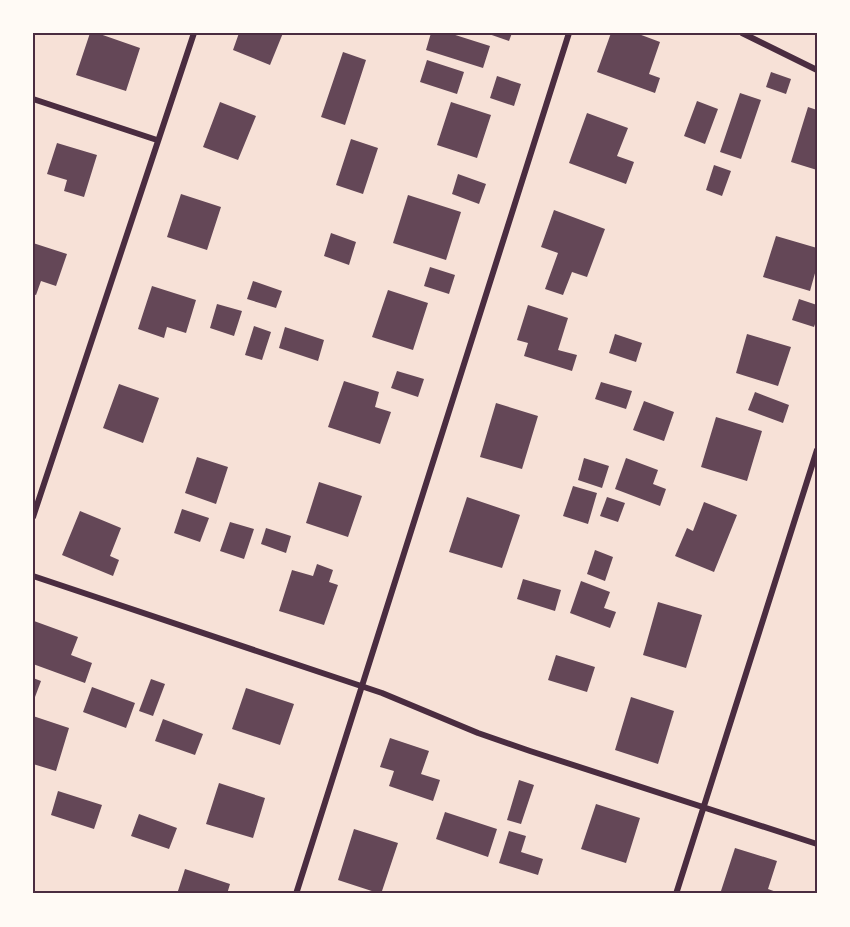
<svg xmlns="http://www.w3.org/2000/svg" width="850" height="927" font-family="Barlow,sans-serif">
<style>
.building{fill:#644757}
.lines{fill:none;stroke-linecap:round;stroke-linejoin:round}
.minor{stroke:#4a2c40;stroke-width:6}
.neatline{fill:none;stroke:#4a2c40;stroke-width:2}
</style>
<rect width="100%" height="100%" fill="#f7e1d7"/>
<!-- building -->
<path class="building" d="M90,33H97L140,48L126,91L76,75Z
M239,33H283L270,65L233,50Z
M431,33H449L490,46L483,68L426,50Z
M486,33H512L509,41Z
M611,33H636L660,42L649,74L660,78L655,93L597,72Z
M343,52L366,60L345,125L321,117Z
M427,60L464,72L457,94L420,82Z
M771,72L791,79L786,94L766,87Z
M497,76L521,84L514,106L490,98Z
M740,93L761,100L741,159L720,152Z
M697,101L718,109L705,144L684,136Z
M220,102L256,116L238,160L203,147Z
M451,102L491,115L477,158L437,145Z
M808,107L817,110V170L791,162Z
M587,113L628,128L617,156L634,162L626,184L569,163Z
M351,139L378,148L363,194L336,185Z
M57,143L97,155L84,197L64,191L67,180L47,174Z
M714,165L731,171L722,196L706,190Z
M458,174L486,184L479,204L452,194Z
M181,194L221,207L207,250L167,237Z
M408,195L461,212L446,260L393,243Z
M554,210L605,229L587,277L572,272L563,295L545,289L558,253L541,247Z
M331,233L356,242L349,265L324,256Z
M776,236L817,248V266L810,291L763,277Z
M33,243L67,254L56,286L41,281L36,295L33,294Z
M430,267L455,275L449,294L424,286Z
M253,281L282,291L276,308L247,299Z
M152,286L196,300L186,333L167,327L164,338L138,329Z
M388,290L428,303L413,350L372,337Z
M799,299L817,305V318L814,327L792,320Z
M217,304L242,311L234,336L210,328Z
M528,305L568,318L558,350L577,355L572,371L524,356L528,343L517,340Z
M254,326L271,332L262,360L245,355Z
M285,327L324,340L318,361L279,348Z
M615,334L642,343L636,362L609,353Z
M747,334L791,347L778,386L736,373Z
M397,371L424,379L418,397L391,388Z
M344,381L379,392L375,407L391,412L380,444L328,427Z
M601,382L632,391L626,409L595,399Z
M119,384L159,398L143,443L103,428Z
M755,392L789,405L783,423L748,410Z
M644,401L674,412L664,441L633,430Z
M496,403L538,416L522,469L480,457Z
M716,417L762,431L747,481L701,467Z
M197,457L228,467L216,504L185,493Z
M584,458L609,466L602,488L578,480Z
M626,458L658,470L653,484L666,489L660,506L615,489Z
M319,482L362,496L348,537L306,523Z
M573,486L597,493L588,524L563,516Z
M467,497L520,515L502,568L449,552Z
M607,497L625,503L618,522L600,516Z
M704,502L737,515L714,572L675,556L687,528L693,531Z
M182,509L209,518L200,542L174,533Z
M80,511L121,528L110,556L119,560L113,576L62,555Z
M230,522L254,529L244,559L220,551Z
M266,528L291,536L286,553L261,544Z
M595,550L613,557L605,581L587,574Z
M317,564L333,570L329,582L338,585L324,625L279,611L292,570L313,576Z
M523,579L561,590L555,611L517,599Z
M581,581L610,592L604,608L616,612L610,628L570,613Z
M658,602L702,615L686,668L643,655Z
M34,621L78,637L71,655L92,663L85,683L33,664Z
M556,655L595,667L587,692L548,680Z
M33,678L41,681L35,697L33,696Z
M151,679L165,684L153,716L139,711Z
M92,687L135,703L126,728L83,712Z
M246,688L294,704L280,745L232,729Z
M631,697L674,711L658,764L615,750Z
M33,716L69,728L56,771L33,764Z
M163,719L203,734L195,755L155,741Z
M390,738L429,751L421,774L440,780L433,801L389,786L394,771L380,767Z
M519,780L534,785L521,824L507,820Z
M219,783L265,798L253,838L206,824Z
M58,791L102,805L94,829L51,815Z
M596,804L640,818L626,863L581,849Z
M445,812L497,829L488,857L436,839Z
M139,814L177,828L169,849L131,836Z
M354,829L398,843L381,894L338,880Z
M509,831L526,836L521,852L543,859L538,875L499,863Z
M735,848L777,861L768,889L782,894H720Z
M185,869L230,884L227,894H177Z"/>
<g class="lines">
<!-- minor -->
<path class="minor" d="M742,33L817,70
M33,99L157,140
M33,517L194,33
M33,576L382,693L478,733L530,751L817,844
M296,894L569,33
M676,894L817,450"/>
</g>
<!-- border -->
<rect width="850" height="927" fill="none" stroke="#fffaf5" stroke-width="69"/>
<rect x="34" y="34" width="782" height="858" class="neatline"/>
</svg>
